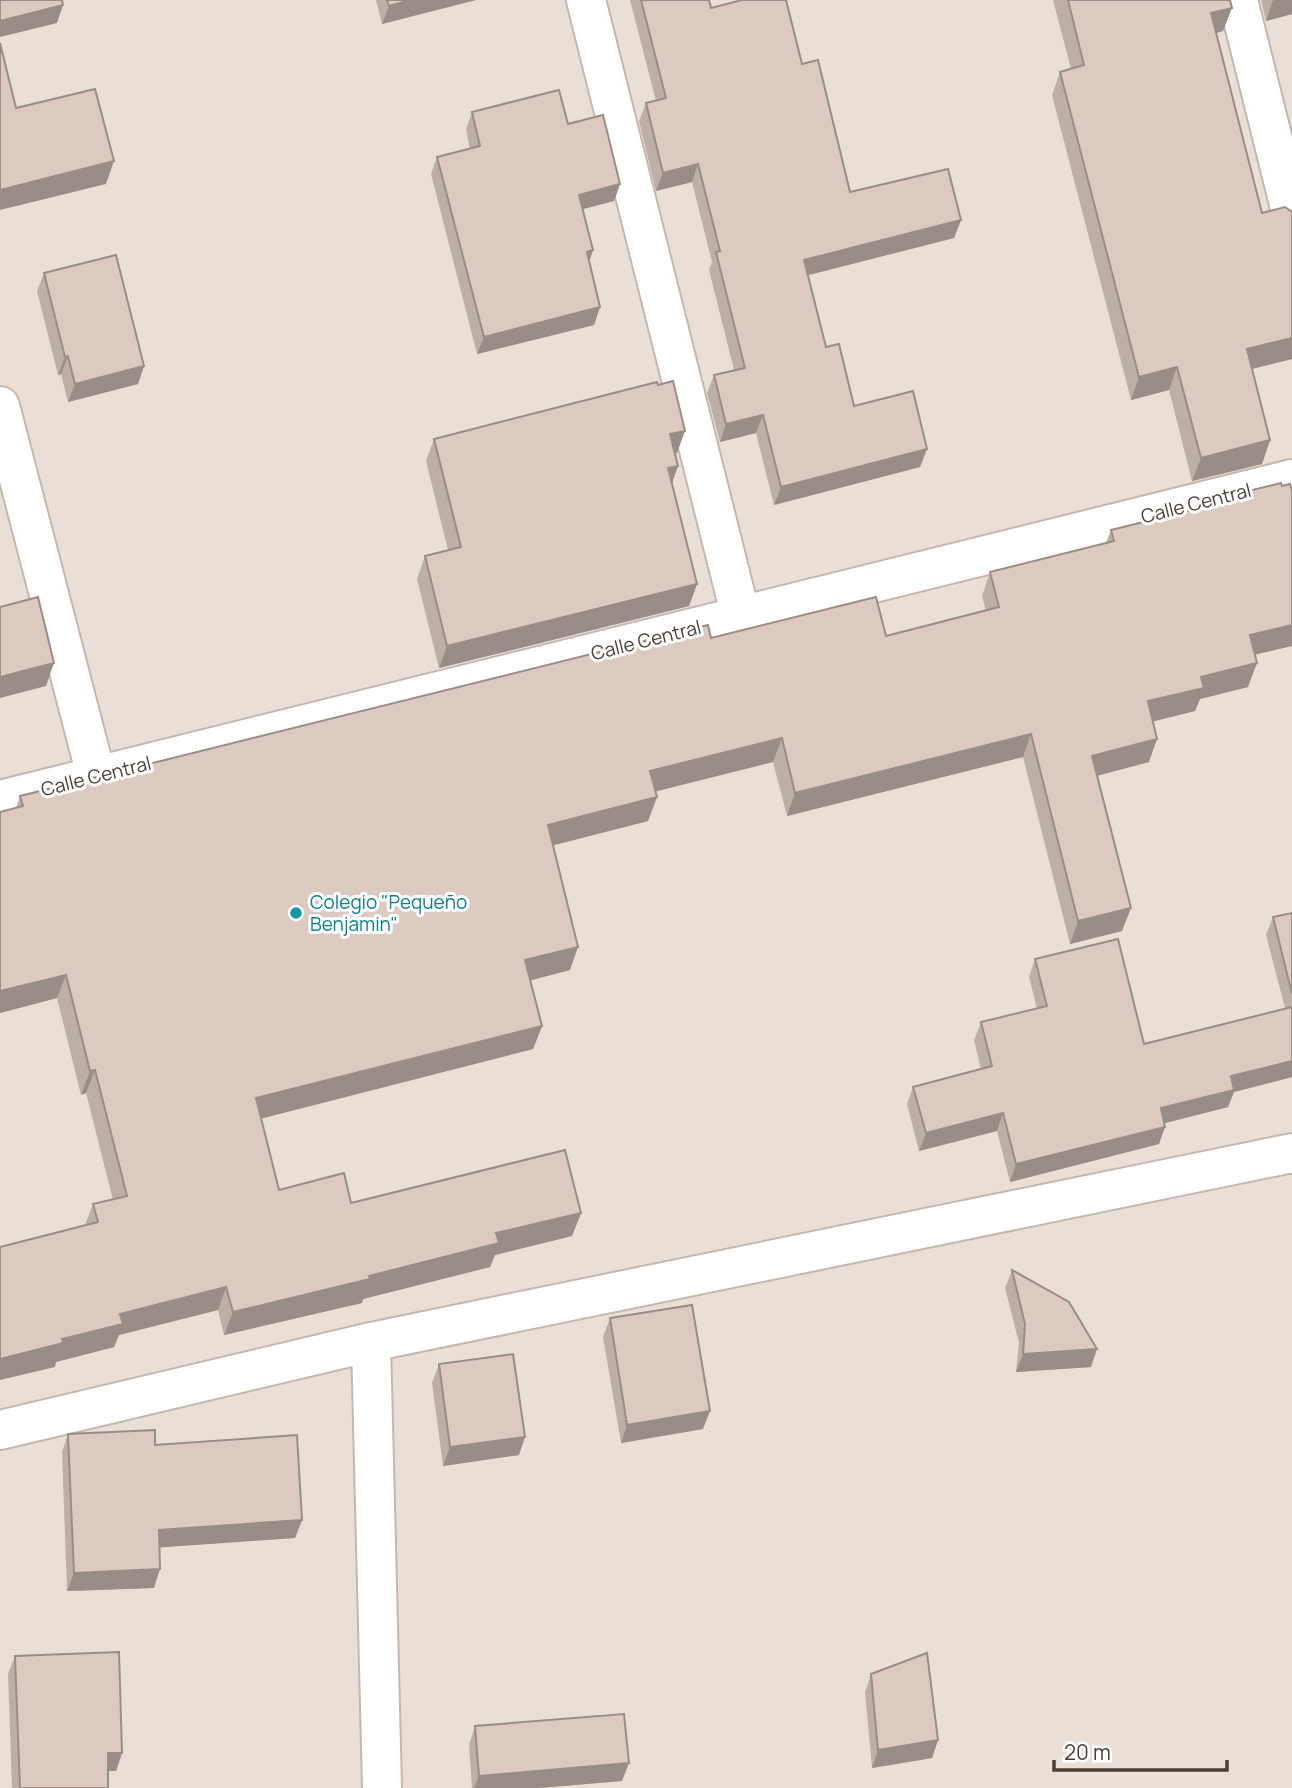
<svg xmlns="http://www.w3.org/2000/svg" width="1292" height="1788" font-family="Manrope,sans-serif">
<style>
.residential{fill:#eadfd7}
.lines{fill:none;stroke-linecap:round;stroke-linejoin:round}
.minor-casing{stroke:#c6b7ae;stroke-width:42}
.minor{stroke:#fff;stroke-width:38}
.wall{fill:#bdaea6}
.shaded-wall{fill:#9a8d87}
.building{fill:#dccac1;stroke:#9a8d87;stroke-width:2}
.culture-dot{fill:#0f9aa8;stroke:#fff;stroke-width:2.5}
.labels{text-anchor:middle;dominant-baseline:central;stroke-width:6;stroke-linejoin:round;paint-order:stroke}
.street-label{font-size:19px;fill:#4b3e37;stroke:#fff}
.culture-label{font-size:19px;fill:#0d838f;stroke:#fff;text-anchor:start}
</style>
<rect width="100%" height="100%" fill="#f6efe9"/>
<!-- residential -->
<path class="residential" d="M0,0H1292V1788H0Z"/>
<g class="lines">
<defs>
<path id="minor" d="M586,0L741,617
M1238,0L1292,216
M0,406L96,775
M0,800L1292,479
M371,1342L382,1788
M0,1430L371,1342L1292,1153"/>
</defs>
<!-- minor casing -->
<use href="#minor" class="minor-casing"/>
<!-- minor -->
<use href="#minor" class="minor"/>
</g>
<!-- wall -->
<path class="wall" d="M376,0H476L382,24Z
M630,0H709L711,8L802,64L850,192L961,220L954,238L808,275L826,347L854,406L927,449L920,467L774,505L756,433L720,442L707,393L714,375L734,370L709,270L712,262L692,182L656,191L639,121L646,103L656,101Z
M1053,0H1230L1223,31L1216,33L1262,213L1292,212V359L1252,369L1270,440L1262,464L1192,481L1169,390L1131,400L1052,95L1060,72L1071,69Z
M1261,0H1292V14L1266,21Z
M472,112L568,124L620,184L614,201L582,209L593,250L589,262L600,307L594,325L477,354L431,174L437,157L470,149L466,129Z
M44,273L144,366L138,384L68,402L61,374L58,375L37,291Z
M434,439L677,453H675L678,466L672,483L697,584L689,606L439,668L417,579L425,556L448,550L426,461Z
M1211,500L1255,655L1248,687L1200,699L1195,711L1153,721L1149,762L1097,776L1122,931L1070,944L1023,757L787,816L773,762L655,791L657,797L648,821L553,845L570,970L530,980L542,1026L533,1049L261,1118L279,1190L351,1203L581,1213L572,1236L495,1255L490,1267L363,1299L362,1303L224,1335L218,1310L119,1335L114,1347L56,1362L55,1367L85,1225L93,1204L113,1200L86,1093L81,1095L57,998L0,1013V812L16,808L20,796L711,638L886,636L986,611L982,596L990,572L1106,543L1111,530L1209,506Z
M1292,913V1077L1234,1092L1228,1107L1164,1123L1159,1144L1010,1182L997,1131L919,1151L907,1104L913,1087L981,1069L974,1040L981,1022L1037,1009L1029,977L1035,959L1144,1044L1285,1008L1266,935L1273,917Z
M1012,1270L1091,1367L1016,1372L1019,1343L1005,1288Z
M610,1318L703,1429L621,1443L603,1337Z
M439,1364L519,1455L443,1466L432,1383Z
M68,1434L155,1445L302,1520L295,1538L159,1547L154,1588L67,1591L62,1452Z
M15,1656L122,1753L116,1771H108V1788H12L8,1674Z
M871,1674L938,1740L932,1758L872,1768L865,1692Z
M475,1726L622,1781L539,1788H472L469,1745Z"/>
<!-- shaded-wall -->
<path class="shaded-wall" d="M411,0H476L382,24L389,6Z
M1273,0H1292V14L1266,21Z
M63,5L57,23L0,37V21Z
M1232,8L1223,31L1202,37L1211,13Z
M114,161L106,184L0,210V190Z
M698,164L692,182L656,191L663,173Z
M620,184L614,201L572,212L579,195Z
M961,220L954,238L797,278L804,260Z
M593,250L587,267V252Z
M600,307L594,325L477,354L484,337Z
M1292,338V359L1239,372L1247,349Z
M68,356L61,374L58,375L65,357Z
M144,366L138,384L68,402L75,384Z
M1177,367L1169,390L1131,400L1139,377Z
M763,415L756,433L720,442L726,424Z
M685,431L677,453L662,457L670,434Z
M1270,440L1262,464L1192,481L1201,458Z
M927,449L920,467L774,505L781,487Z
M678,466L670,488L668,468Z
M697,584L689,606L439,668L447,646Z
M1292,625V646L1241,658L1250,635Z
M54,663L46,686L0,698V677Z
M1257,663L1248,687L1200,699L1195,711L1139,725L1148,701L1201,677Z
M1031,734L1023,757L787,816L795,793Z
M782,738L773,762L642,795L650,771Z
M1157,739L1149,762L1084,779L1092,756Z
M657,797L648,821L539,849L548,825Z
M1131,908L1122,931L1070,944L1078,921Z
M578,947L570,970L517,984L525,960Z
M66,975L57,998L0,1013V991Z
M542,1026L533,1049L248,1122L256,1098Z
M1292,1061V1077L1234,1092L1228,1107L1154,1126L1161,1108L1231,1076Z
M95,1070L86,1093L81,1095L90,1071Z
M1003,1113L997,1131L919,1151L926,1133Z
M1165,1127L1159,1144L1010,1182L1016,1164Z
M581,1213L572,1236L495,1255L490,1267L363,1299L362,1303L224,1335L233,1312L369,1276L496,1233Z
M226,1287L218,1310L119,1335L114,1347L56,1362L55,1367L0,1380V1359L62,1339L120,1314Z
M1097,1349L1091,1367L1016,1372L1023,1354Z
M710,1411L703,1429L621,1443L627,1425Z
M525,1437L519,1455L443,1466L450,1447Z
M302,1520L295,1538L152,1548L159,1530Z
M160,1569L154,1588L67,1591L74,1573Z
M938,1740L932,1758L872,1768L878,1750Z
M108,1753H122L116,1771H101Z
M629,1763L622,1781L539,1788H474L479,1776Z"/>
<!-- building -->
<path class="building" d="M0,0H62L63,5L0,21Z
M387,0H411L389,6Z
M641,0H709L711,8L742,0H786L802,64L818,60L850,192L948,169L961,220L804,260L826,347L839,344L854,406L913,391L927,449L781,487L763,415L726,424L714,375L745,368L716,252L720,251L698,164L663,173L646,103L666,98Z
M1068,0H1230L1232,8L1211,13L1262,213L1285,207L1292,212V338L1247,349L1270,440L1201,458L1177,367L1139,377L1060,72L1084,65Z
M0,43L16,108L95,89L114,161L0,190Z
M559,90L568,124L603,115L620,184L579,195L593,250L587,252L600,307L484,337L437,157L480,146L472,112Z
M116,255L144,366L75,384L68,356L65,357L44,273Z
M673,381L685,431L670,434L678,466L668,468L697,584L447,646L425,556L461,547L434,439L657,382L658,385Z
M1281,483L1282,486L1290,484L1292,491V625L1250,635L1257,663L1201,677L1204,688L1148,701L1157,739L1092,756L1131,908L1078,921L1031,734L795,793L782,738L650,771L657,797L548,825L578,947L525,960L542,1026L256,1098L279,1190L344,1173L351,1203L565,1150L581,1213L496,1233L499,1243L369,1276L370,1279L233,1312L226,1287L120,1314L123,1324L62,1339L63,1343L0,1359V1247L98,1222L93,1204L127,1196L95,1070L90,1071L66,975L0,991V812L23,806L20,796L708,625L711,638L876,597L886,636L999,607L990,572L1114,541L1111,530L1212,505L1211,500Z
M38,597L54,663L0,677V607Z
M1292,913V994L1273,917Z
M1118,939L1144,1044L1292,1007V1061L1231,1076L1234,1090L1161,1108L1165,1127L1016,1164L1003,1113L926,1133L913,1087L992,1066L981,1022L1047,1006L1035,959Z
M1012,1270L1069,1302L1097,1349L1023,1354L1025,1324Z
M692,1305L710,1411L627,1425L610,1318Z
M513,1354L525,1437L450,1447L439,1364Z
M155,1430V1445L297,1435L302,1520L159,1530L160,1569L74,1573L68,1434Z
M119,1652L122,1753H108V1788H20L15,1656Z
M927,1653L938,1740L878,1750L871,1674Z
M624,1714L629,1763L479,1776L475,1726Z"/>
<!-- markers -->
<circle class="culture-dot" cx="296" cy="913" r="7"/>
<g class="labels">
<!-- street labels -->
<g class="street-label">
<text transform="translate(1196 503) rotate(-14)">Calle Central</text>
<text transform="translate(646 640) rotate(-14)">Calle Central</text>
<text transform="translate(96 776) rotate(-14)">Calle Central</text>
</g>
<!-- culture labels -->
<g class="culture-label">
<text x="310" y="902">Colegio "Pequeño<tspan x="310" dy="22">Benjamin"</tspan></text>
</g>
</g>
<!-- scale -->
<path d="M1054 1760v10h173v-10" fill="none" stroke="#4b3e37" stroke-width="3.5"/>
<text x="1064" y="1760" font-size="21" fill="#4b3e37" stroke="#ffffff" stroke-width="5" paint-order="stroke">20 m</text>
</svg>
